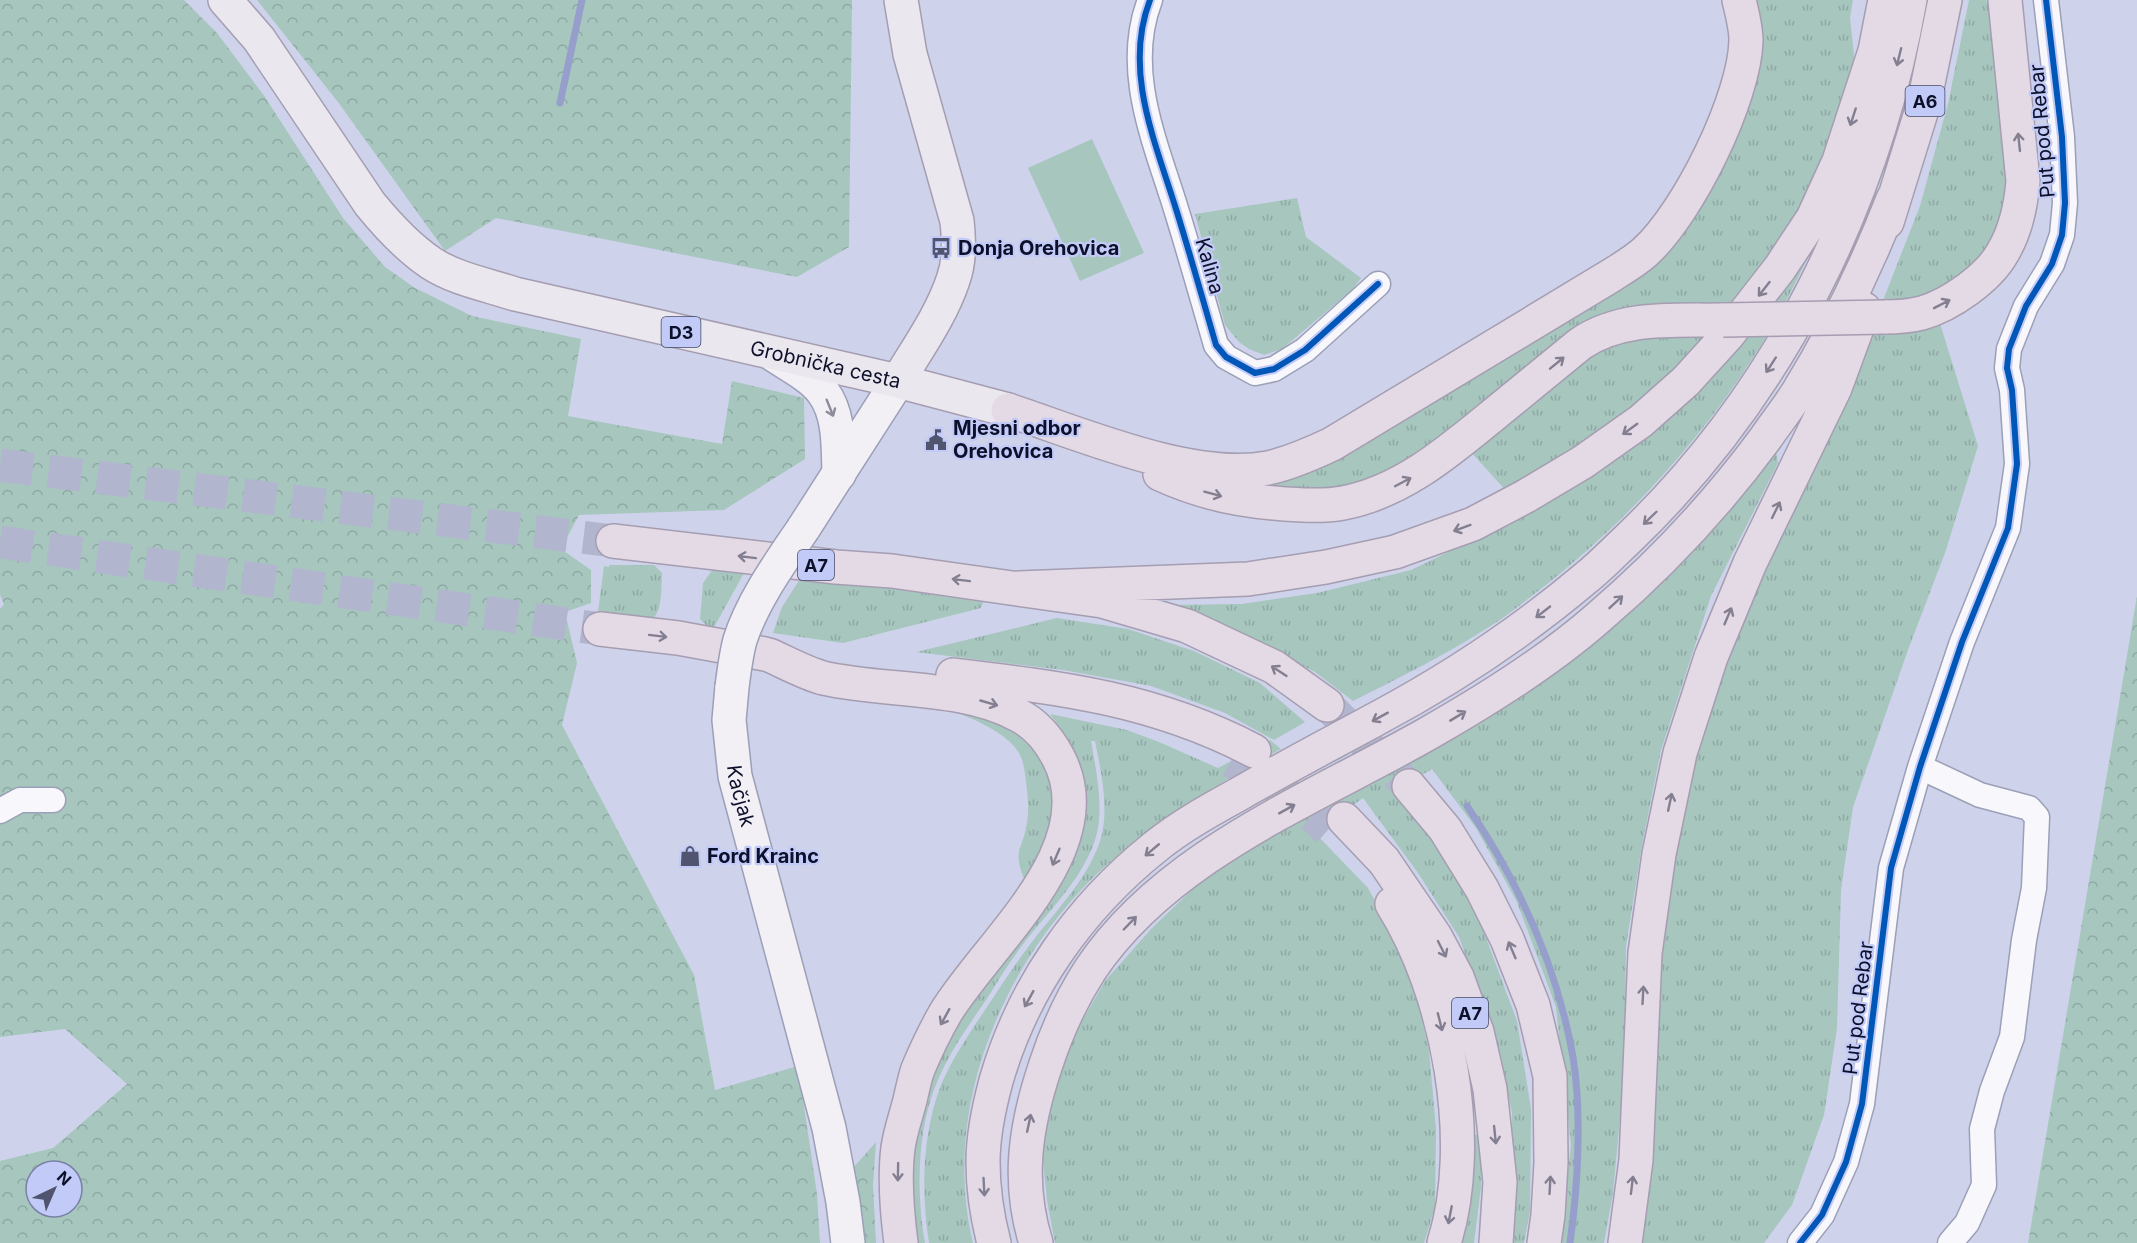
<svg xmlns="http://www.w3.org/2000/svg" width="2137" height="1243" font-family="Inter,sans-serif">
  <style>
    .grass { fill: url(#grass-tufts) }
    .forest { fill: url(#forest-crowns); fill-rule: evenodd }
    .garden { fill: #a6c6be }
    .lines { fill: none; stroke-linecap: round; stroke-linejoin: round }
    .stream { stroke: #969ecc; stroke-width: 7 }
    .highway-tunnel { stroke: #b1b6ce; stroke-width: 33; stroke-dasharray: 33 16; stroke-linecap: butt }
    .street-casing { stroke: #9b9fb7; stroke-width: 27 }
    .secondary-casing { stroke: #9b9fb7; stroke-width: 36 }
    .primary-casing { stroke: #a59db1; stroke-width: 36 }
    .highway-casing { stroke: #a59db1; stroke-width: 36 }
    .street { stroke: #f8f8fc; stroke-width: 24 }
    .secondary { stroke: #f2eff5; stroke-width: 33 }
    .primary { stroke: #ebe7ee; stroke-width: 33 }
    .highway { stroke: #e3dae5; stroke-width: 33 }
    .secondary-bridge-casing { stroke: #9b9fb7; stroke-width: 36; stroke-linecap: butt }
    .highway-bridge-casing { stroke: #a59db1; stroke-width: 36; stroke-linecap: butt }
    .secondary-bridge { stroke: #f2eff5; stroke-width: 33 }
    .highway-bridge { stroke: #e3dae5; stroke-width: 33 }
    .cycleway-casing { stroke: #c2cbf7; stroke-width: 10 }
    .cycleway { stroke: #0057b8; stroke-width: 6 }
    .oneway { stroke: #837f91 }
    .oneway2 { stroke: #8b8b9a }
    .labels { text-anchor: middle; dominant-baseline: central; stroke-width: 4.5; stroke-linejoin: round; paint-order: stroke }
    .shield { fill: #c2cbf7; stroke: #434868; stroke-width: 1.5 }
    .shield-label { font-size: 18px; font-weight: bold; fill: #0d102a }
    .street-label { font-size: 20px; fill: #0d102a; stroke: #c2cbf7 }
    .poi-label { font-size: 20px; font-weight: bold; fill: #0d102a; stroke: #c2cbf7; text-anchor: start }
  </style>
  <defs>
    <pattern id="grass-tufts" width="24" height="20" patternUnits="userSpaceOnUse" patternTransform="scale(1.5)"><rect width="24" height="20" fill="#a6c6be"/><path d="M3 7l-1-3M5 7V3M7 7l1-3M15 17l-1-3M17 17v-4M19 17l1-3" fill="none" stroke="#8ea9a3"/></pattern>
    <pattern id="forest-crowns" width="20" height="18" patternUnits="userSpaceOnUse" patternTransform="scale(1.5)"><rect width="20" height="18" fill="#a6c6be"/><path d="M2 6a3 3 0 1 1 6 0M12 15a3 3 0 1 1 6 0" fill="none" stroke="#8ea9a3"/></pattern>
  </defs>
  <rect width="100%" height="100%" fill="#ced3eb"/>
  <path class="grass" d="M1746,0H1853L1850,18L1855,65L1814,188L1784,235L1731,307L1646,308L1393,471C1381,475 1369,481 1358,484C1312,495 1264,488 1218,482L1303,474L1346,456L1591,301L1681,227Z
    M1969,0H1986L1994,19L2008,198L1993,242L1962,277L1921,301L1882,303L1920,206L1948,104Z
    M1297,198L1306,237L1361,278L1353,289L1282,349L1264,355L1249,349L1239,342L1225,325L1195,214Z
    M1802,251L1809,255C1792,290 1774,326 1752,359C1694,449 1618,530 1533,595C1519,606 1504,618 1489,627C1445,655 1399,678 1353,701L1315,672L1241,635L1166,605L1241,604L1317,593L1411,570L1515,520L1610,463L1666,417Z
    M1938,317L1978,446L1945,553L1908,650L1853,807L1841,890L1837,1028L1824,1115L1792,1205L1764,1243H1638L1662,933L1679,814L1696,752L1737,626L1874,327Z
    M1714,329L1686,360L1643,401L1509,494L1470,451L1582,361L1621,340Z
    M1776,451L1778,463L1711,596L1661,750L1642,845L1626,946L1624,1075L1613,1193L1604,1243H1560L1571,1145L1556,1007L1517,902L1476,828L1432,769L1394,792L1449,861L1482,927L1517,1021L1531,1109L1530,1211L1524,1243H1507L1512,1213V1112L1492,1029L1459,937L1418,873L1363,798L1315,833L1368,888L1392,933L1414,983L1429,1050L1436,1129L1435,1207L1424,1243H1055L1047,1200L1042,1151L1054,1092L1071,1040L1105,981L1152,928L1199,883L1280,831L1441,741Z
    M609,565H654L662,573C661,591 663,610 650,623L603,616L604,611L598,612L604,566L609,567Z
    M713,569L744,573L712,631L700,619L703,583Z
    M802,576L983,602L981,608L843,643L773,633L782,607Z
    M1057,618L1128,629L1194,651L1260,683L1305,722L1274,740L1225,713L1151,686L1063,670L916,652Z
    M965,709C979,715 994,720 1007,728C1049,753 1063,800 1045,845C1041,857 1032,869 1025,881C1012,850 1022,852 1027,823C1029,810 1028,796 1026,782C1025,773 1024,763 1020,755C1009,733 973,719 951,710Z
    M1050,714L1127,730L1159,742L1218,768L1270,740L1281,749C1223,781 1167,813 1117,856C1009,947 939,1102 973,1243H929C921,1192 922,1134 941,1085C952,1059 969,1034 985,1010C999,989 1013,967 1029,946C1054,912 1087,881 1100,841C1110,811 1101,771 1095,741H1091C1096,769 1105,812 1095,840C1081,882 1047,912 1021,947C1008,964 997,983 986,1000C968,1026 949,1053 937,1082C917,1129 916,1193 925,1243H917C910,1172 911,1119 941,1052C993,940 1154,847 1050,714Z
    M1481,1134V1187L1474,1243H1456L1470,1136Z"/>
  <path class="forest" d="M0,0H184L217,33L265,97L343,218L385,267L415,288L472,316L581,339L568,416L722,444L732,381L804,398L805,459L724,510L579,515L561,549L591,570V603L565,612L577,663L562,725L694,975L715,1090L798,1066L817,1194L820,1243H0V1161L53,1148L127,1084L65,1029L0,1037V609L4,604L0,595ZM36,1171H72V1207H36Z
    M257,0H852L849,247L797,277L496,218L445,251L338,102Z
    M2137,596V1243H2028Z
    M876,1142L873,1185L876,1243H865L853,1168Z"/>
  <path class="garden" d="M1092,139L1144,253L1080,281L1028,168Z"/>
  <g class="lines">
    <path class="stream" d="M560,103L582,0
      M1467,806C1519,882 1557,966 1573,1057C1582,1113 1578,1186 1570,1243"/>
    <path class="highway-tunnel" d="M0,465L613,541
      M0,542L600,629
      M1327,705L1409,786
      M1231,761L1294,799L1328,830"/>
    <defs>
      <path id="street" d="M1150,0C1123,70 1155,141 1176,209C1190,254 1203,300 1216,345L1226,357L1255,373L1274,369L1305,350L1378,284
        M1920,767L1980,795L2029,808L2037,817L2034,888L2024,940L2012,1037L1992,1091L1982,1129L1984,1185L1967,1223L1950,1243
        M0,811L20,800H53
        M1800,1243L1822,1215L1846,1162L1862,1104L1891,868L1920,767L1962,642L2008,528L2017,464L2012,390L2007,368L2009,349L2026,306L2052,264L2062,235L2065,203L2062,137L2046,0"/>
      <g id="secondary">
        <path d="M774,355C790,366 811,376 823,392C840,415 838,447 839,474"/>
        <path d="M803,529L898,381"/>
        <path id="s1" d="M732,687L729,720L735,776L829,1128L843,1202L848,1243"/>
      </g>
      <g id="primary">
        <path id="s2" d="M225,0L259,39L370,204C388,226 407,247 431,263C455,279 488,285 515,294L898,381L1008,410"/>
        <path d="M898,381C917,349 941,316 953,280C960,261 959,241 957,221L910,54L901,0"/>
      </g>
      <path id="highway" d="M1887,222L1924,103L1945,0
        M1885,317C1898,317 1910,316 1922,313C1950,305 1989,278 2003,252C2016,230 2021,206 2023,181L2005,0
        M1008,410C1081,434 1192,482 1268,468C1290,463 1311,454 1332,444L1612,275C1623,268 1635,261 1645,252C1688,213 1745,98 1746,40C1746,27 1742,13 1739,0
        M1160,474C1197,491 1234,500 1274,503C1296,505 1321,507 1343,503C1401,492 1447,453 1492,416C1521,392 1551,368 1580,344C1622,315 1675,321 1723,320
        M613,541L836,567L892,571L1102,601L1187,626L1274,667L1327,705
        M1019,588L1248,579L1326,567L1395,552L1473,524L1526,496L1583,462L1641,421L1686,381L1727,336L1780,268L1813,218L1839,161L1875,51L1885,0
        M600,629L678,638L765,654
        M769,655C787,663 805,673 823,678C884,692 964,685 1018,715C1036,724 1049,740 1058,757C1106,847 989,942 946,1012C936,1029 926,1050 918,1069C914,1080 912,1093 909,1104C905,1119 900,1133 898,1148C894,1179 897,1212 901,1243
        M953,675C1062,688 1155,699 1254,751
        M1409,786L1445,829L1482,889L1507,939L1533,1005L1550,1076L1551,1163L1548,1215L1544,1243
        M1344,819L1384,861L1435,936L1457,977L1477,1032L1490,1089L1500,1182L1496,1243
        M1392,904C1448,993 1476,1142 1444,1243
        M994,1243C987,1216 983,1190 983,1162C983,1135 989,1107 996,1081C1023,987 1080,907 1155,847C1181,826 1210,810 1239,794C1284,768 1330,744 1376,719C1451,679 1522,632 1587,577C1602,565 1615,551 1629,538C1779,394 1874,204 1910,0
        M1036,1243C1017,1182 1025,1127 1045,1067C1056,1033 1070,1001 1090,970C1167,855 1311,800 1427,734C1487,700 1548,662 1599,617C1661,564 1717,504 1765,439C1776,423 1788,408 1798,392C1836,330 1867,266 1893,199
        M1625,1243L1636,1160L1645,953L1659,854L1680,753L1711,657L1750,563L1835,388L1864,309"/>
    </defs>
    <use href="#street" class="street-casing"/>
    <use href="#secondary" class="secondary-casing"/>
    <use href="#primary" class="primary-casing"/>
    <use href="#highway" class="highway-casing"/>
    <use href="#street" class="street"/>
    <use href="#secondary" class="secondary"/>
    <use href="#primary" class="primary"/>
    <use href="#highway" class="highway"/>
    <defs>
      <path id="secondary-bridge" d="M732,687C734,671 736,655 740,640C753,600 780,563 803,529"/>
      <path id="highway-bridge" d="M1723,320L1885,317"/>
    </defs>
    <use href="#secondary-bridge" class="secondary-bridge-casing"/>
    <use href="#highway-bridge" class="highway-bridge-casing"/>
    <use href="#secondary-bridge" class="secondary-bridge"/>
    <use href="#highway-bridge" class="highway-bridge"/>
    <defs>
      <path id="cycleway" d="M1150,0C1123,70 1155,141 1176,209C1190,254 1203,300 1216,345L1226,357L1255,373L1274,369L1305,350L1378,284
        M1800,1243L1822,1215L1846,1162L1862,1104L1891,868L1920,767L1962,642L2008,528L2017,464L2012,390L2007,368L2009,349L2026,306L2052,264L2062,235L2065,203L2062,137L2046,0"/>
    </defs>
    <use href="#cycleway" class="cycleway-casing"/>
    <use href="#cycleway" class="cycleway"/>
  </g>
  <defs><path id="oneway-shaft" d="M-6 0H5M1.5-3L5.5 0L1.5 3" fill="none" stroke-width="1.6" stroke-linecap="round" stroke-linejoin="round" transform="scale(1.5)"/></defs>
  <g class="oneway">
    <use href="#oneway-shaft" transform="translate(1899 57) rotate(104)"/>
    <use href="#oneway-shaft" transform="translate(1853 117) rotate(108)"/>
    <use href="#oneway-shaft" transform="translate(2019 142) rotate(-96)"/>
    <use href="#oneway-shaft" transform="translate(1764 289) rotate(128)"/>
    <use href="#oneway-shaft" transform="translate(1942 304) rotate(-27)"/>
    <use href="#oneway-shaft" transform="translate(1557 363) rotate(-39)"/>
    <use href="#oneway-shaft" transform="translate(1771 365) rotate(123)"/>
    <use href="#oneway-shaft" transform="translate(1630 429) rotate(144)"/>
    <use href="#oneway-shaft" transform="translate(1403 482) rotate(-28)"/>
    <use href="#oneway-shaft" transform="translate(1213 494) rotate(15)"/>
    <use href="#oneway-shaft" transform="translate(1776 510) rotate(-64)"/>
    <use href="#oneway-shaft" transform="translate(1650 518) rotate(136)"/>
    <use href="#oneway-shaft" transform="translate(1462 528) rotate(160)"/>
    <use href="#oneway-shaft" transform="translate(747 557) rotate(-173)"/>
    <use href="#oneway-shaft" transform="translate(961 580) rotate(-173)"/>
    <use href="#oneway-shaft" transform="translate(1616 602) rotate(-43)"/>
    <use href="#oneway-shaft" transform="translate(1543 612) rotate(142)"/>
    <use href="#oneway-shaft" transform="translate(1728 616) rotate(-67)"/>
    <use href="#oneway-shaft" transform="translate(658 636) rotate(7)"/>
    <use href="#oneway-shaft" transform="translate(1279 671) rotate(-147)"/>
    <use href="#oneway-shaft" transform="translate(989 703) rotate(16)"/>
    <use href="#oneway-shaft" transform="translate(1458 716) rotate(-31)"/>
    <use href="#oneway-shaft" transform="translate(1380 717) rotate(151)"/>
    <use href="#oneway-shaft" transform="translate(1670 802) rotate(-78)"/>
    <use href="#oneway-shaft" transform="translate(1287 809) rotate(-29)"/>
    <use href="#oneway-shaft" transform="translate(1152 850) rotate(140)"/>
    <use href="#oneway-shaft" transform="translate(1056 857) rotate(113)"/>
    <use href="#oneway-shaft" transform="translate(1130 923) rotate(-46)"/>
    <use href="#oneway-shaft" transform="translate(1442 949) rotate(63)"/>
    <use href="#oneway-shaft" transform="translate(1512 950) rotate(-113)"/>
    <use href="#oneway-shaft" transform="translate(1643 995) rotate(-87)"/>
    <use href="#oneway-shaft" transform="translate(1029 999) rotate(119)"/>
    <use href="#oneway-shaft" transform="translate(945 1017) rotate(119)"/>
    <use href="#oneway-shaft" transform="translate(1440 1022) rotate(76)"/>
    <use href="#oneway-shaft" transform="translate(1029 1123) rotate(-78)"/>
    <use href="#oneway-shaft" transform="translate(1495 1135) rotate(84)"/>
    <use href="#oneway-shaft" transform="translate(898 1172) rotate(91)"/>
    <use href="#oneway-shaft" transform="translate(1550 1185) rotate(-87)"/>
    <use href="#oneway-shaft" transform="translate(1632 1185) rotate(-83)"/>
    <use href="#oneway-shaft" transform="translate(984 1187) rotate(87)"/>
    <use href="#oneway-shaft" transform="translate(1450 1215) rotate(101)"/>
  </g>
  <use class="oneway2" href="#oneway-shaft" transform="translate(830 408) rotate(68)"/>
  <defs>
    <symbol id="bus-bare" viewBox="-9 -9 18 18"><path d="M-5-6H5V4H4V6H2V4H-2V6H-4V4H-5ZM-3.5-4V0h7V-4ZM-3.5 1.2v1.5H-2V1.2ZM2 1.2v1.5H3.5V1.2Z" fill="#51546e" stroke="#c2cbf7" stroke-width="2.5" paint-order="stroke"/></symbol>
    <symbol id="civic-bare" viewBox="-9 -9 18 18"><path d="M-.6-6.5H3V-4.5H.6V-3L4-1V1h2V6H-6V1h2V-1L-.6-3ZM-1.2 2.5V6h2.4V2.5Z" fill="#51546e" stroke="#c2cbf7" stroke-width="2.5" paint-order="stroke"/></symbol>
    <symbol id="shop-bare" viewBox="-9 -9 18 18"><path d="M-5-2.5h2.3a2.7 3.5 0 0 1 5.4 0H5L5.5 6h-11ZM-1.5-2.5h3a1.5 2.3 0 0 0-3 0Z" fill="#51546e" stroke="#c2cbf7" stroke-width="2.5" paint-order="stroke"/></symbol>
  </defs>
  <g fill-rule="evenodd">
    <use href="#bus-bare" x="926" y="233" width="30" height="30"/>
    <use href="#civic-bare" x="921" y="425" width="30" height="30"/>
    <use href="#shop-bare" x="675" y="841" width="30" height="30"/>
  </g>
  <g class="labels">
    <g class="shield">
      <rect x="1905.5" y="86" width="39" height="30" rx="4.5"/>
      <rect x="661.5" y="317" width="39" height="30" rx="4.5"/>
      <rect x="798" y="550" width="36" height="30" rx="4.5"/>
      <rect x="1452" y="998" width="36" height="30" rx="4.5"/>
    </g>
    <g class="shield-label">
      <text x="1925" y="101">A6</text>
      <text x="681" y="332">D3</text>
      <text x="816" y="565">A7</text>
      <text x="1470" y="1013">A7</text>
    </g>
    <g class="street-label">
      <text transform="translate(2042 131) rotate(-95)">Put pod Rebar</text>
      <text transform="translate(1210 266) rotate(74)">Kalina</text>
      <text stroke="none"><textPath href="#s2" startOffset="744">Grobnička cesta</textPath></text>
      <text stroke="none"><textPath href="#s1" startOffset="110">Kačjak</textPath></text>
      <text transform="translate(1858 1008) rotate(-83)">Put pod Rebar</text>
    </g>
    <g class="poi-label">
      <text x="958" y="248">Donja Orehovica</text>
      <text x="953" y="428">Mjesni odbor<tspan x="953" dy="23">Orehovica</tspan></text>
      <text x="707" y="856">Ford Krainc</text>
    </g>
  </g>
  <g transform="translate(54 1189) rotate(44)"><circle r="28" fill="#c2cbf7" stroke="#7a80a5" stroke-width="1.5"/>
  <path d="M0-4.5L10 22L0 15L-10 22Z" fill="#51546e"/>
  <text y="-9" font-size="16" font-weight="bold" text-anchor="middle" fill="#0d102a">N</text>
  </g>
</svg>
